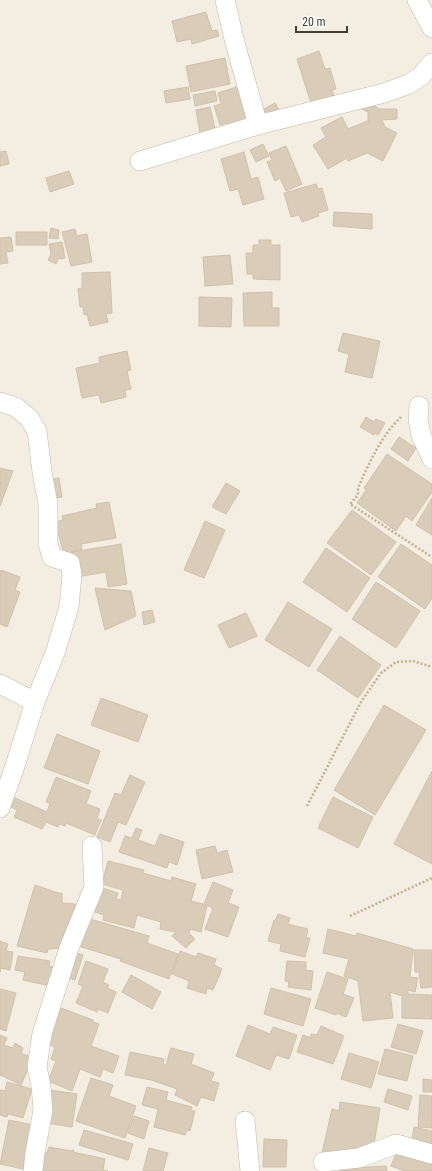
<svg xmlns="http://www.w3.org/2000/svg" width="432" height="1171" font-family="'Roboto Condensed',sans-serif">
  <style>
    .building { fill: #d9ccb9; stroke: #d1c1a9 }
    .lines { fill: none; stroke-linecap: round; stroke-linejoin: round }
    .street-casing { stroke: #c2b8a6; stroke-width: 20 }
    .path { stroke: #c2b193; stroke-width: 2.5; stroke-dasharray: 2 2; stroke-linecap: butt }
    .street { stroke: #fff; stroke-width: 19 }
  </style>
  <rect width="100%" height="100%" fill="#f3ede2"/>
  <path class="building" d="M206,12L212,31L217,30L219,36L192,44L191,39L177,42L172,21Z
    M319,51L325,69L330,68L336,89L332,90L334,96L311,103L297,59Z
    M225,58L230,84L191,92L186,66Z
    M243,85L255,123L230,131L227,123L220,125L214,106L221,104L218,93Z
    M188,87L190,99L166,103L164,91Z
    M215,91L217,101L195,106L193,95Z
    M365,102L380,109H397V119L382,120L385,127L397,133L383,161L367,153L348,161L347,158L328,169L313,145L326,137L321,128L342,117L348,129L370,120H368V112L362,109Z
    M275,103L282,116L271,121L264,109Z
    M210,107L216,133L201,139L196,110Z
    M263,144L269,156L256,162L250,150Z
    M286,146L302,184L286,191L280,178L275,181L267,162L272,160L269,153Z
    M6,151L9,164L0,166V152Z
    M244,152L251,179L258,177L264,199L243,205L238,189L230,191L221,159Z
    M69,171L74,184L50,192L46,178Z
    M316,184L318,189L322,188L328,210L318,213L319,216L302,222L299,215L291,217L284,193Z
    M334,212L372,214V229L333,226Z
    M51,228L59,230L58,239L49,238Z
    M75,229L77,236L87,234L92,262L71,266L62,232Z
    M16,232H47V245H16Z
    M11,237L13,251L6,252L8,263L0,264V238Z
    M259,240H271V245H280V280L253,279V274H247L246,253H253V245H259Z
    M62,242L65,258L58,259L56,264L48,260L51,254L49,244Z
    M230,255L233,284L205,286L203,257Z
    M110,272L112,313L106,314L108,322L90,326L87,314L84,315L83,307H80L78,289L82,288V273Z
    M272,292V308H279V326H244L243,293Z
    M199,297L232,298L231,327L199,326Z
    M343,333L380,341L372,378L345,372L349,354L338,351Z
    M127,351L131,370L127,371L131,389L125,390L126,397L101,403L99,395L82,398L76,368L100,363L99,357Z
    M366,417L374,422L376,419L385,423L378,435L375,433L374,435L360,427Z
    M399,437L416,448L408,461L391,449Z
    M387,454L432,484V492L412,521L406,516L396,531L357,503L366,490L364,488Z
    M0,468L13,471L0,506Z
    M59,478L62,497L50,499L46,480Z
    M226,483L240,491L226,514L212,507Z
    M432,498V535L416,525Z
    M109,502L116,538L81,544L82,549L64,554L55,522L63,520L62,516L97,508L96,504Z
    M352,510L396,542L371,575L327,543Z
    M205,521L225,530L204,578L184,570Z
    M121,544L127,584L108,587L106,572L77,577L72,552Z
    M401,544L432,565V598L425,609L378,577Z
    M326,548L370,578L347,612L303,582Z
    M1,570L20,577L15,590L20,592L7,627L0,624V573Z
    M376,582L420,611L396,648L352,619Z
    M95,588L131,591L136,616L105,630Z
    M288,602L332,629L309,667L265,640Z
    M152,610L155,622L144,625L142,612Z
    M246,613L257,636L229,648L218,625Z
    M340,636L381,665L358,698L317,670Z
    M101,698L148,715L138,742L91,725Z
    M384,705L426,730L375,815L334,790Z
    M57,734L100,751L88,784L44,768Z
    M432,771V864L394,844Z
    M130,775L145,782L126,825L118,822L110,842L97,837L115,793L121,795Z
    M56,777L91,791L86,804L100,809L97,818L101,820L95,835L66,823L65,826L59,824L58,827L46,822L42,829L14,817L17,810L9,806L13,797L47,812L50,803L46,802Z
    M333,797L373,817L358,848L318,828Z
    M136,828L142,830L138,840L155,846L160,834L184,842L177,865L169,862L167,868L119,852L125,836L132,838Z
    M215,846L217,853L227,850L233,872L202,879L196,850Z
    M108,861L144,870L143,873L171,881L172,877L196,884L191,901L207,905L201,932L190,929L189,933L195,939L186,948L172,936L176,932L160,929L161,922L137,915L134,928L103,920L104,915L92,911L100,887L118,893L116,899L121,900L123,890L102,884Z
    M213,882L233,890L228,903L239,907L228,937L205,929L213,908L204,904Z
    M35,885L58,893H62V903L75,904V934H63L64,948L48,949L47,953L17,946Z
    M278,914L290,918L288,924L308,929L306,938H310L305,957L280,951L281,944L268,941L274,920L275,921Z
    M83,917L149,936L147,943L178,954L169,979L120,961L121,959L75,945Z
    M328,929L356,936L357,933L413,949L410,977L418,978L415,992L408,990V994L432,995V1019L402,1018V996L390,992L393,1018L363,1021L358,981L344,976L349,959L323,953Z
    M0,941L8,944L6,951L13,952L10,970L1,968L0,972Z
    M414,950H432V987L421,988L419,972H415Z
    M180,951L196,957L198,953L216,959L214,965L222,969L213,990L207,988L206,994L187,988L189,981L172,974Z
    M74,952L83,955L75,980L66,977Z
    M18,956L50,961L49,966L59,968L55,987L23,980L25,972L15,970Z
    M86,961L108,969L103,982L109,985L107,988L116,992L108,1013L98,1009L97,1012L76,1003L83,986L78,984Z
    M287,961L306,962V970L313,971L311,990L288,987L289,982L285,981Z
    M327,972L348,979L343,994L354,998L346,1017L337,1013L336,1015L315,1008Z
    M131,975L161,992L152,1009L122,992Z
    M271,988L311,999L303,1026L264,1014Z
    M0,989L16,993L6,1031L0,1029Z
    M61,1008L93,1020V1022L99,1024L91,1046L119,1056L113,1073L103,1069L100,1077L80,1069L72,1091L48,1081L56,1061L51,1059L55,1047L47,1044Z
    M398,1024L423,1031L416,1054L391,1047Z
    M248,1025L270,1034L273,1027L297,1035L289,1059L276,1055L270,1070L236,1056Z
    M321,1026L344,1036L333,1064L297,1052L303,1035L311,1038V1034L317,1035Z
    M0,1035L7,1038L4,1045L13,1048L15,1043L23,1048L21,1053L33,1058L21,1085L0,1075Z
    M171,1048L194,1054L191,1064L214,1073L211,1081L219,1083L214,1101L201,1097L197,1106L175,1095L177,1089L151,1080L125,1075L130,1052L164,1059L163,1065H166Z
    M385,1049L413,1056L407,1081L378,1074Z
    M349,1053L379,1062L371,1088L341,1079Z
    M91,1078L113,1085L109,1096L136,1106L125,1138L76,1121Z
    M423,1079L432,1080V1092H423Z
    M7,1082L32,1089L23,1118L8,1114L7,1117L0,1115V1090L5,1091Z
    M147,1087L168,1092L166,1100L192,1107L191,1111H195L190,1131L187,1130L185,1135L154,1127L158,1109L142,1105Z
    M388,1089L412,1096L408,1110L384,1102Z
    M50,1090L77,1094L72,1127L46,1123Z
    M420,1095L432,1096V1128L418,1127Z
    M340,1102L380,1108L373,1151L366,1153H322L332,1109L339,1111Z
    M134,1116L149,1121L144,1139L128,1133Z
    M9,1120L38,1126L28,1170L0,1164Z
    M414,1127L432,1131V1151L411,1146Z
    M84,1130L133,1144L128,1160L79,1145Z
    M264,1139L287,1140L286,1167H263Z
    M399,1146L432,1158V1171H404L391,1166Z
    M49,1147L72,1151V1150H74L73,1152L105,1159L103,1170L108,1171H38L42,1152L47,1153Z
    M149,1148L168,1153L163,1171H143Z
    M386,1166L387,1171H339V1169Z"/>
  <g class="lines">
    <defs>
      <path id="street" d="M225,0L235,43L258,125
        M417,0L432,28
        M140,161L258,125L384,93L409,84L421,76L432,63
        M0,402L16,407L29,418L37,431L42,472L48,504V544L52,557L70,563L72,575L69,607L55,653L35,702L14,769L0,808
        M419,406L418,419L421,435L432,459
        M0,684L35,702
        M245,1121L250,1171
        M323,1162L359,1158L396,1144L432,1154
        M33,1171L35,1153L43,1110L41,1086L37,1067L42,1034L69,948L94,887L92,846"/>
    </defs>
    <use href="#street" class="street-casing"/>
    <path class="path" d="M401,417C381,436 369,463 358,488V495L350,504L432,557
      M307,806L361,702L381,673L396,662L413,661L432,667
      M350,916L432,878"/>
    <use href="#street" class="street"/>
  </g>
  <path d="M296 26v6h51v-6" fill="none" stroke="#453d32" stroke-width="2"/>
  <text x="302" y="26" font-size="12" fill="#453d32" stroke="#ffffff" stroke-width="3" paint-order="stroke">20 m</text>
</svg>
